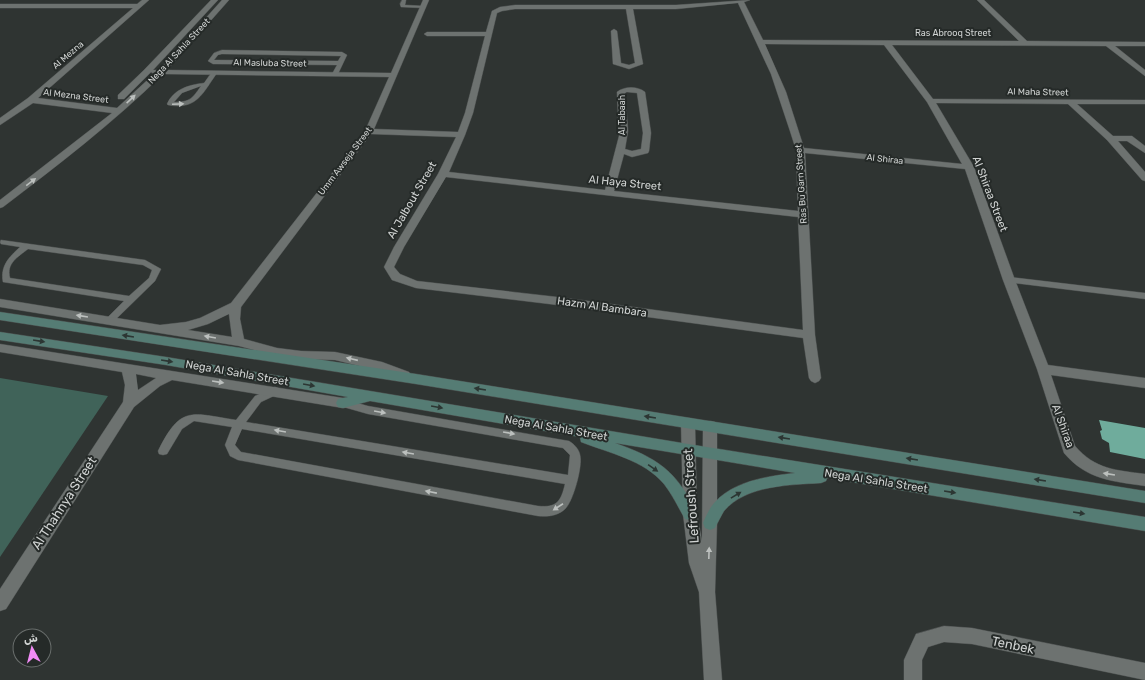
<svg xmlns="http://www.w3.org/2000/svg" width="1145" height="680" font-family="Rubik,Vazirmatn,sans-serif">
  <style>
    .green { fill: #406359 }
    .building { fill: #6fac9c }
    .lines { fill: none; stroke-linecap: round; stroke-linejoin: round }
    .lane-casing { stroke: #4b4f4e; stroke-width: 1 }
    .street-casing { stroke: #4b4f4e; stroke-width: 1 }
    .secondary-casing { stroke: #4b4f4e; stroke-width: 1 }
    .lane { fill: #6d7270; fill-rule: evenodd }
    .street { fill: #6d7270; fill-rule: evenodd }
    .secondary { fill: #557c74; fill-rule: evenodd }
    .oneway { fill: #bcc0be }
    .oneway2 { fill: #2c3633 }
    .labels { text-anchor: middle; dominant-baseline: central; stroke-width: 4; stroke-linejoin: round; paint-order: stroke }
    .far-street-label { font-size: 9px; fill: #d0d3d2; stroke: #252a28 }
    .street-label { font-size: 11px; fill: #d0d3d2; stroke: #252a28 }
    .near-street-label { font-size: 13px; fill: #d0d3d2; stroke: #252a28 }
  </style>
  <rect width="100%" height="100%" fill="#2f3432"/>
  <path class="green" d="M0,378L108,396L0,557Z"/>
  <path class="building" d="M1099,420L1145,428V459L1110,452L1109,443L1102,439L1100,431L1102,430Z"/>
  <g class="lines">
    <defs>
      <path id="lane" d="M402,0H406L405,5L424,6L426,7L424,8L401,7L400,4Z
        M222,50L342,52L347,55L338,74L335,76L332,74L337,65L213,64L208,61L214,53ZM222,54L341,56L338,61L214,60L218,55Z
        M212,72L217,73C202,94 197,110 168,105L167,104C174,89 188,85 204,83ZM201,86C192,99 190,102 174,102L182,93Z
        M1,240L145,260L161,269L155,281L112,323L109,324L105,321L106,319L124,301L3,282C0,266 9,257 20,247L1,244L0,242ZM28,249L143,265L152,270L149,278L129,296L10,278C6,263 18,257 28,249Z
        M1009,277L1145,293V299L1006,282L1005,280Z
        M275,387L278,388L280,391L278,394L261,402L246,422L568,475L570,455L563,448L368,414L340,406L338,403L340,400L343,399L368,406L569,441C574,444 579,449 580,455C583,466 573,502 565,509C558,516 547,517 538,516L238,460L230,456L225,445L232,427L194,421L182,429L167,454L163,455L159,454L158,451C181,405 190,413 236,420L255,396ZM242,429L565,484C561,501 557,508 538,506L241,452L235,445Z"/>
      <path id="street" d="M142,0H149L38,98L117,108L154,74L151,72L124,99H118V95L144,70L211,0H218L153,70H159L222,0H229L167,70L391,73L423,0H429L374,129L458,132L465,113L485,36H427L424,34L427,32H486L492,11L500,7L515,5H676L750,0L744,2L763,40L1019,41L977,0H984L1027,41L1145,42V46H1115L1145,70V76L1106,46L892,45L933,99L1145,100V104H1077L1113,136H1132L1145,146V153L1127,141H1118L1145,172V181L1142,180L1107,140L1068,104L936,103L974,167L1015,280L1048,365L1145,378V388L1051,375L1075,446C1096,470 1116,470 1145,474V486C1112,481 1087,480 1064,453L1037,369L1003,280L965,169L805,153L815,335L821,378L819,381L815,383L811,381L809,378L803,338L566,306L416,288L392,280L384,267L394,247L438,174L456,137L371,134L241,307L240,319L244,339L277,348L301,351L335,352L382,362L409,372L411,375L409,378L405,380L380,371L335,360L301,359L277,356L239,346L0,307V299L160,325L186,322L200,318L231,303L365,131L389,77L163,74C113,123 58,165 3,207L0,208V200L112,113L33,103L0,125V118L28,98L133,8H0V4H137ZM738,3L771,74L790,131L796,150L798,211L614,191L624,154L632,157L648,153L649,151L651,133L645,92C638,86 624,86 617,92L619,136L605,190L449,172L465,135L473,113L497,13L502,11L515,9H626L635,63L629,65L621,63L617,31L614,29L611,31L613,64L629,69L643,64L633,9H676ZM765,44L884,45L927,102L962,164L804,148L786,92ZM627,92L637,93L643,133L641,149L632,151L625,149L628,131L625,93ZM446,177L798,217L803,330L566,298L417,281L400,274L394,267L404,247ZM229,314L232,337L188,330L208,324Z
        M0,344L343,398L348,399L350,403L348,407L343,408L172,380L160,386L134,407L6,609L0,611V589L123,402L125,385L122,372L0,352ZM136,374L156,378L138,390Z
        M688,418L693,419L695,423L697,514L702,541L703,426L705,422L710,421L715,422L717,426V523L715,592L722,680H704L699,592L689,563L683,514L681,423L683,419Z
        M944,626L972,628L1145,663V680L972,644L944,642L928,647L922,660V680H904V660L916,634Z"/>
      <path id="secondary" d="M0,312L416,374L1145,491V503L416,384L0,320Z
        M0,332L166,357L688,444L1145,517V531L827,478L826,481L821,483C790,485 746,485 724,511C721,516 718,522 715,528L710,530L705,528L703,523C706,516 710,507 715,502C734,481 768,476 795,473L615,443C658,458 678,472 697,514L695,519L690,520L685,519C678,507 672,494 664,484C644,460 609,453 581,442L580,437L370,401L343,408L338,407L336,403L338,399L348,397L166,365L0,340Z"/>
    </defs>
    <use href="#lane" class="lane-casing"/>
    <use href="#street" class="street-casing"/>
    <use href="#secondary" class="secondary-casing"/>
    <use href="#lane" class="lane"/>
    <use href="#street" class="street"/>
    <use href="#secondary" class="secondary"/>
  </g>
  <defs><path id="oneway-solid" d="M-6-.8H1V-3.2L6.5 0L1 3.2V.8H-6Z"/></defs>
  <g class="oneway">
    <use href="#oneway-solid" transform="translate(131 99) rotate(-43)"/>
    <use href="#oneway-solid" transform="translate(178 104) rotate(-3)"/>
    <use href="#oneway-solid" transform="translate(31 182) rotate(-37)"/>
    <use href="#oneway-solid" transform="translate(82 316) rotate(-171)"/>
    <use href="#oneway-solid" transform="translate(210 337) rotate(-170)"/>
    <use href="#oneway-solid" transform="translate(352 359) rotate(-167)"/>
    <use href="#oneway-solid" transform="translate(218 382) rotate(9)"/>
    <use href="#oneway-solid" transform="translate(380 412) rotate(10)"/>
    <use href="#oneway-solid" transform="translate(280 431) rotate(-170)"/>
    <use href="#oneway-solid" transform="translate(509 433) rotate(10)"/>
    <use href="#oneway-solid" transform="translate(408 453) rotate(-170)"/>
    <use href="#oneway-solid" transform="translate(1109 474) rotate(-171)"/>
    <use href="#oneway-solid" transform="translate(431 492) rotate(-169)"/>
    <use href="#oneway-solid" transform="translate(558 507) rotate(147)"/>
    <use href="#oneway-solid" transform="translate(709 553) rotate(-88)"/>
  </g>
  <g class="oneway2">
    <use href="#oneway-solid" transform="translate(128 336) rotate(-171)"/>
    <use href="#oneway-solid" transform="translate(39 341) rotate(9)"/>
    <use href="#oneway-solid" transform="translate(167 361) rotate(9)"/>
    <use href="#oneway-solid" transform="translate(309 385) rotate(10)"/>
    <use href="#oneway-solid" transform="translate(480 389) rotate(-171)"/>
    <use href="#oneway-solid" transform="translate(437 407) rotate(10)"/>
    <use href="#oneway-solid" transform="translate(650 417) rotate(-171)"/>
    <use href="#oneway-solid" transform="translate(784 438) rotate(-171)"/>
    <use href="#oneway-solid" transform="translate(912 459) rotate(-171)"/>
    <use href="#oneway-solid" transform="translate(653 468) rotate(35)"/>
    <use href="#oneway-solid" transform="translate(1040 480) rotate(-171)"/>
    <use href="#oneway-solid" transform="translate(950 492) rotate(9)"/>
    <use href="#oneway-solid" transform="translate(736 495) rotate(-31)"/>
    <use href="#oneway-solid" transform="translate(1079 513) rotate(9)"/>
  </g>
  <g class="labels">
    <g class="far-street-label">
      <text x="953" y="33">Ras Abrooq Street</text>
      <text transform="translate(179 51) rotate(-47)">Nega Al Sahla Street</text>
      <text transform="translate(68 55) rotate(-41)">Al Mezna</text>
      <text transform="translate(270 63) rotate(1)">Al Masluba Street</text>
      <text transform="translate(1038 92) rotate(1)">Al Maha Street</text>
      <text transform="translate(76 96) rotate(7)">Al Mezna Street</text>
      <text transform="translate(622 115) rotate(-90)">Al Tabaah</text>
      <text transform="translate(885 159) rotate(6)">Al Shiraa</text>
      <text transform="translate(345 161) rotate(-53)">Umm Awseja Street</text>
      <text transform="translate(801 184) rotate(-94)">Ras Bu Garn Street</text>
    </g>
    <g class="street-label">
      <text transform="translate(625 183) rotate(6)">Al Haya Street</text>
      <text transform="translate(990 194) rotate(69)">Al Shiraa Street</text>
      <text transform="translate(412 200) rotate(-60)">Al Jalbout Street</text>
      <text transform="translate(602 307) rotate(8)">Hazm Al Bambara</text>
      <text transform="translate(237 373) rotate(10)">Nega Al Sahla Street</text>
      <text transform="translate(1063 426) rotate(70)">Al Shiraa</text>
      <text transform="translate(556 428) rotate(10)">Nega Al Sahla Street</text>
      <text transform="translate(876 481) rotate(9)">Nega Al Sahla Street</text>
    </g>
    <g class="near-street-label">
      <text transform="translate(691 496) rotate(-94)">Lefroush Street</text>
      <text transform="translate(64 503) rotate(-57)">Al Thahnya Street</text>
      <text transform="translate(1013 645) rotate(12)">Tenbek</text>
    </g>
  </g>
  <g transform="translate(32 648) rotate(353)"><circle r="19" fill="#252a28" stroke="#696e6c"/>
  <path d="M0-3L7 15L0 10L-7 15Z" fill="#f18bf5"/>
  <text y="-6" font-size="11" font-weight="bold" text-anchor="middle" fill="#d0d3d2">ش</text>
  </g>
</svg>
